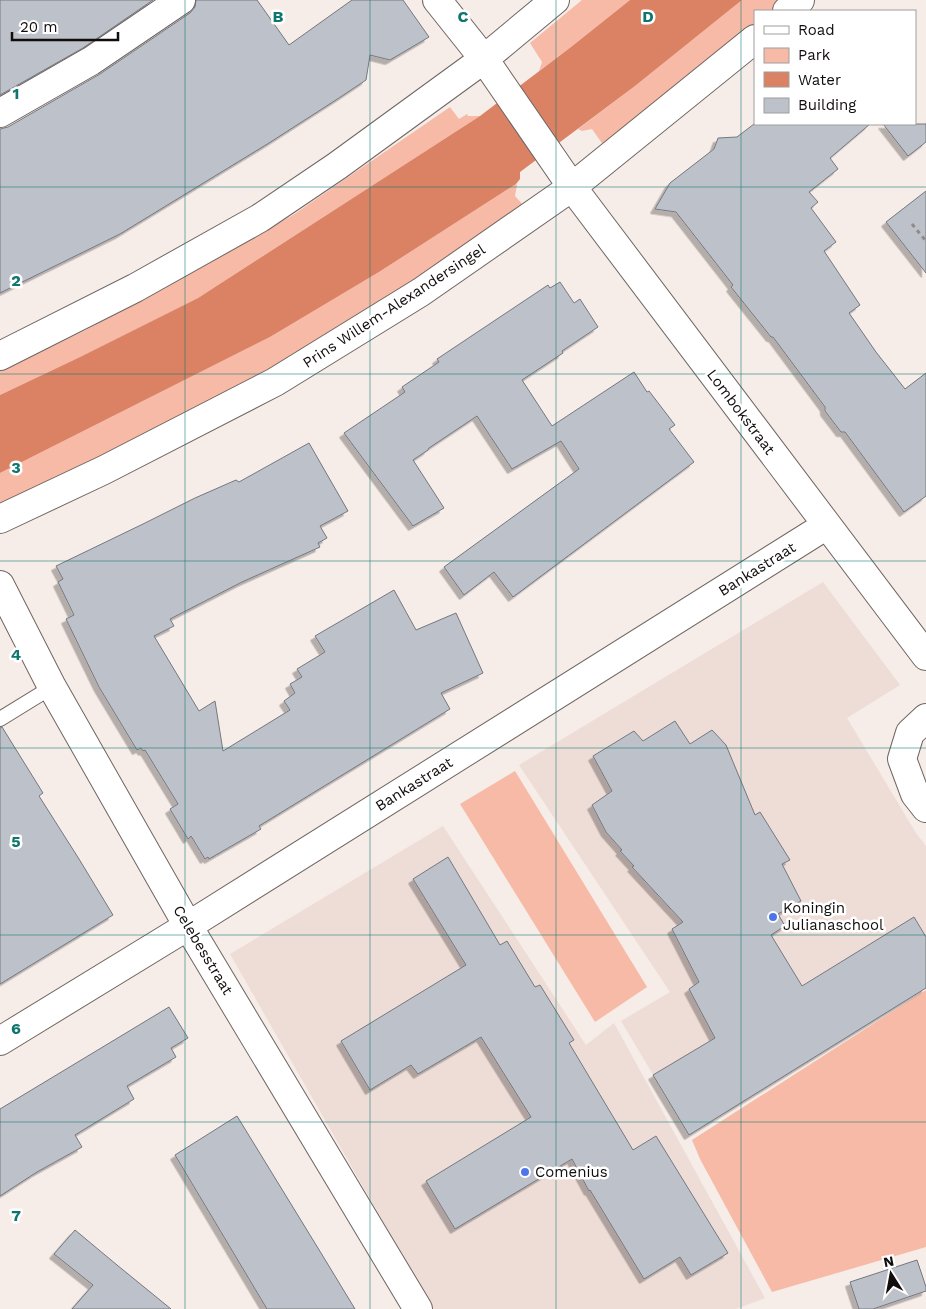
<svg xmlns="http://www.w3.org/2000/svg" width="926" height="1309" font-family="'Work Sans',sans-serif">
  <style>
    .built { fill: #eeddd7 }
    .green { fill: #f7baa6 }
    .water { fill: #db8265 }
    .building { fill: #bdc1c9; stroke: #74787f; filter: url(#shadow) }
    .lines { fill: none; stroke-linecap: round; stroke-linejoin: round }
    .service-casing { stroke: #6f6663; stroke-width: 16 }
    .minor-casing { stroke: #6f6663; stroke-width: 30 }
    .path { stroke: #918a87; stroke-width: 3; stroke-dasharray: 4 4; stroke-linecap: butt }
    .service { stroke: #fff; stroke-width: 14 }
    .minor { stroke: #fff; stroke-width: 28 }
    .grid { fill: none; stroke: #0f766e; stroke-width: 1; stroke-opacity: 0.55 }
    .poi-dot { fill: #4f76e9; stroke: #fff; stroke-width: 2 }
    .labels { text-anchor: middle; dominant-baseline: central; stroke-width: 5; stroke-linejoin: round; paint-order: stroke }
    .street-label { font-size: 15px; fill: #110d0c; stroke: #fff }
    .poi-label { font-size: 15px; fill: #110d0c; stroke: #fff; text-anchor: start }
    .grid-label { font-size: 16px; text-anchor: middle; font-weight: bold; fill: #0f766e; stroke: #fff; stroke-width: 5; stroke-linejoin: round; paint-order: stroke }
  </style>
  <defs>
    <filter id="shadow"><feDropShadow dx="-4.5" dy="4.5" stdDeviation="0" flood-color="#0004"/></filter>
  </defs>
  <rect width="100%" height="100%" fill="#f6ece8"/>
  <path class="built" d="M823,582L900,685L847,718L916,833L926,846V988L689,1135L621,1021L670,992L519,765Z
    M443,826L586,1045L614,1023L765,1298L736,1309H433L230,954Z"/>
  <path class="green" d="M582,0H630L571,47L539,71L542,62L530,43Z
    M742,0H785L771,11H755V24L604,146L592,129L582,131L578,129L635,86Z
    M450,107L459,119L467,114L468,116H480L198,298L80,357L0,395V371L86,330L293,215Z
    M516,184L517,185L515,196L524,206L391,297L271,370L117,449L0,506V473L270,337L379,272Z
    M515,771L647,987L595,1022L460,804Z
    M926,990V1247L772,1292L700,1159L692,1140Z"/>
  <path class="water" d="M630,0H742L635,86L520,172V179L516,184L379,272L270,337L0,473V395L80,357L198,298L480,116L571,47Z"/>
  <path class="building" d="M0,0H153L83,48L0,95Z
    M196,0H257L289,45L352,0H403L429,37L390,60L370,55L366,80L339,98L269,143L120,234L0,293V129L8,127L100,74L190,13L195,7Z
    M754,124H870L830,158L838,169L809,192L818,202L811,208L836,242L824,251L860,305L849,313L876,352L905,389L926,373V496L904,512L845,432H841L825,411V407L773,337H771L731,287L733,285L676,212L655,209L670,183L714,149L718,138L737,137Z
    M883,124H926V142L908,156Z
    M926,191V273L886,222Z
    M560,282L574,303L580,299L598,327L562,351L563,353L522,380L552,426L634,372L647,392L649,391L675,425L669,429L694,462L513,597L494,572L464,595L444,567L579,469L561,441L512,469L477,416L429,448L428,450L413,460L444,508L413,526L344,433L405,392L402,387L439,362L437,359L548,285L550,288Z
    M309,443L348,511L320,526L327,538L318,543L320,547L242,582L170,619L174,626L154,636L199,711L215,701L223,751L290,710L284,701L295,693L290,684L302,677L297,669L325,652L315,636L394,590L416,630L456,613L483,673L441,693L450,709L259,826L261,829L209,859L208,857L205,859L191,836L188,839L170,809L178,804L145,750L143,751L141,748L137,750L99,687L66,619L74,615L58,582L63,579L56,566L143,524L195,498L236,480L239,482Z
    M675,721L690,744L712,730L726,745L755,815L760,812L790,860L782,864L801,901L778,914L785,926L771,935L802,986L914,917L926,937V988L689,1135L653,1075L715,1038L689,989L699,982L672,929L683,922L632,867L634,866L620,851L622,850L606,832L592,805L612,791L593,756L634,731L643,741Z
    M2,727L43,793L39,796L79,859L113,915L0,984V728Z
    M448,857L500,945L507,941L535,987L540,985L574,1040L569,1043L633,1150L656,1136L728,1253L691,1275L680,1257L644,1279L590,1190L589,1191L572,1159L455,1229L426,1181L531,1117L481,1037L418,1074L411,1065L370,1090L341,1041L466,965L413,879Z
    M169,1007L188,1038L171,1048L176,1057L127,1086L134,1099L75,1135L82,1147L37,1172L0,1196V1109Z
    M237,1116L321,1253L355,1309H267L175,1155Z
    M75,1230L117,1265L171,1309H72L93,1285L54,1254Z
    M917,1260L926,1287V1291L873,1309H859L850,1282Z"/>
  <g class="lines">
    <defs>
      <path id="service" d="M0,719L52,687"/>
      <path id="minor" d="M437,0L484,59L572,187L926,656
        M787,11L800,0
        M0,113L91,61L181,0
        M0,356L135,288L260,218L337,166L484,59L555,0
        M0,519L104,470L275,382L421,292L572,187L755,39
        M0,585L52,687L188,926L418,1309
        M926,718L910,733L902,759L915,794L926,808
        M0,1041L188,926L827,525"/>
    </defs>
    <use href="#service" class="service-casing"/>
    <use href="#minor" class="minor-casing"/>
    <path class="path" d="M912,224L926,241"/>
    <use href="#service" class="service"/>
    <use href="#minor" class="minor"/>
  </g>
  <path class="grid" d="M185,0V1309M370,0V1309M556,0V1309M741,0V1309M0,187H926M0,374H926M0,561H926M0,748H926M0,935H926M0,1122H926"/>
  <g class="poi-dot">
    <circle cx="773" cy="917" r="5"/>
    <circle cx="525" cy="1172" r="5"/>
  </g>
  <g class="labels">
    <g class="street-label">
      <text transform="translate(394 306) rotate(-33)">Prins Willem-Alexandersingel</text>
      <text transform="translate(741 412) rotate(53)">Lombokstraat</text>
      <text transform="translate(757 569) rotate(-32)">Bankastraat</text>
      <text transform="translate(414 784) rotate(-32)">Bankastraat</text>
      <text transform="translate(203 950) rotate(59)">Celebesstraat</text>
    </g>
    <g class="poi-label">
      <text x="783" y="908">Koningin<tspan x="783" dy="17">Julianaschool</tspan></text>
      <text x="535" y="1172">Comenius</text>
    </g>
  </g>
  <g class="grid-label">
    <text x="278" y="22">B</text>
    <text x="463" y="22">C</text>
    <text x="648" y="22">D</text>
    <text x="16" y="99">1</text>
    <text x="16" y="286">2</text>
    <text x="16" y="473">3</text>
    <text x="16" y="660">4</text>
    <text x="16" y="847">5</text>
    <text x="16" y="1034">6</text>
    <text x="16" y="1221">7</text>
  </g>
  <rect x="754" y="10" width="162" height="115" fill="#ffffff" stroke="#a09e9e"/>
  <rect x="764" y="26" width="25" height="8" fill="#ffffff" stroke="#a09e9e"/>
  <text x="798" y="35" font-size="15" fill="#110d0c">Road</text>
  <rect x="764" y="48" width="25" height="15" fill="#f7baa6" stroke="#a09e9e"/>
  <text x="798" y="60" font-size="15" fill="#110d0c">Park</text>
  <rect x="764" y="72" width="25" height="15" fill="#db8265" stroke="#a09e9e"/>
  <text x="798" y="85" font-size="15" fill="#110d0c">Water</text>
  <rect x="764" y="98" width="25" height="15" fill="#bdc1c9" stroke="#a09e9e"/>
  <text x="798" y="110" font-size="15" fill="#110d0c">Building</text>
  <g transform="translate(891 1274) rotate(349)" stroke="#ffffff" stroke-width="4" paint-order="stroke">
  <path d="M0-4L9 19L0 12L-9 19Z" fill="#110d0c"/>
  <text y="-8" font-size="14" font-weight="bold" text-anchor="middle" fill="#110d0c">N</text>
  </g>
  <path d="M12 32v8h106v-8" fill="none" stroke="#110d0c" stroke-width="2.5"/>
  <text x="20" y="32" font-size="15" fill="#110d0c" stroke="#ffffff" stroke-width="4" paint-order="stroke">20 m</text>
</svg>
